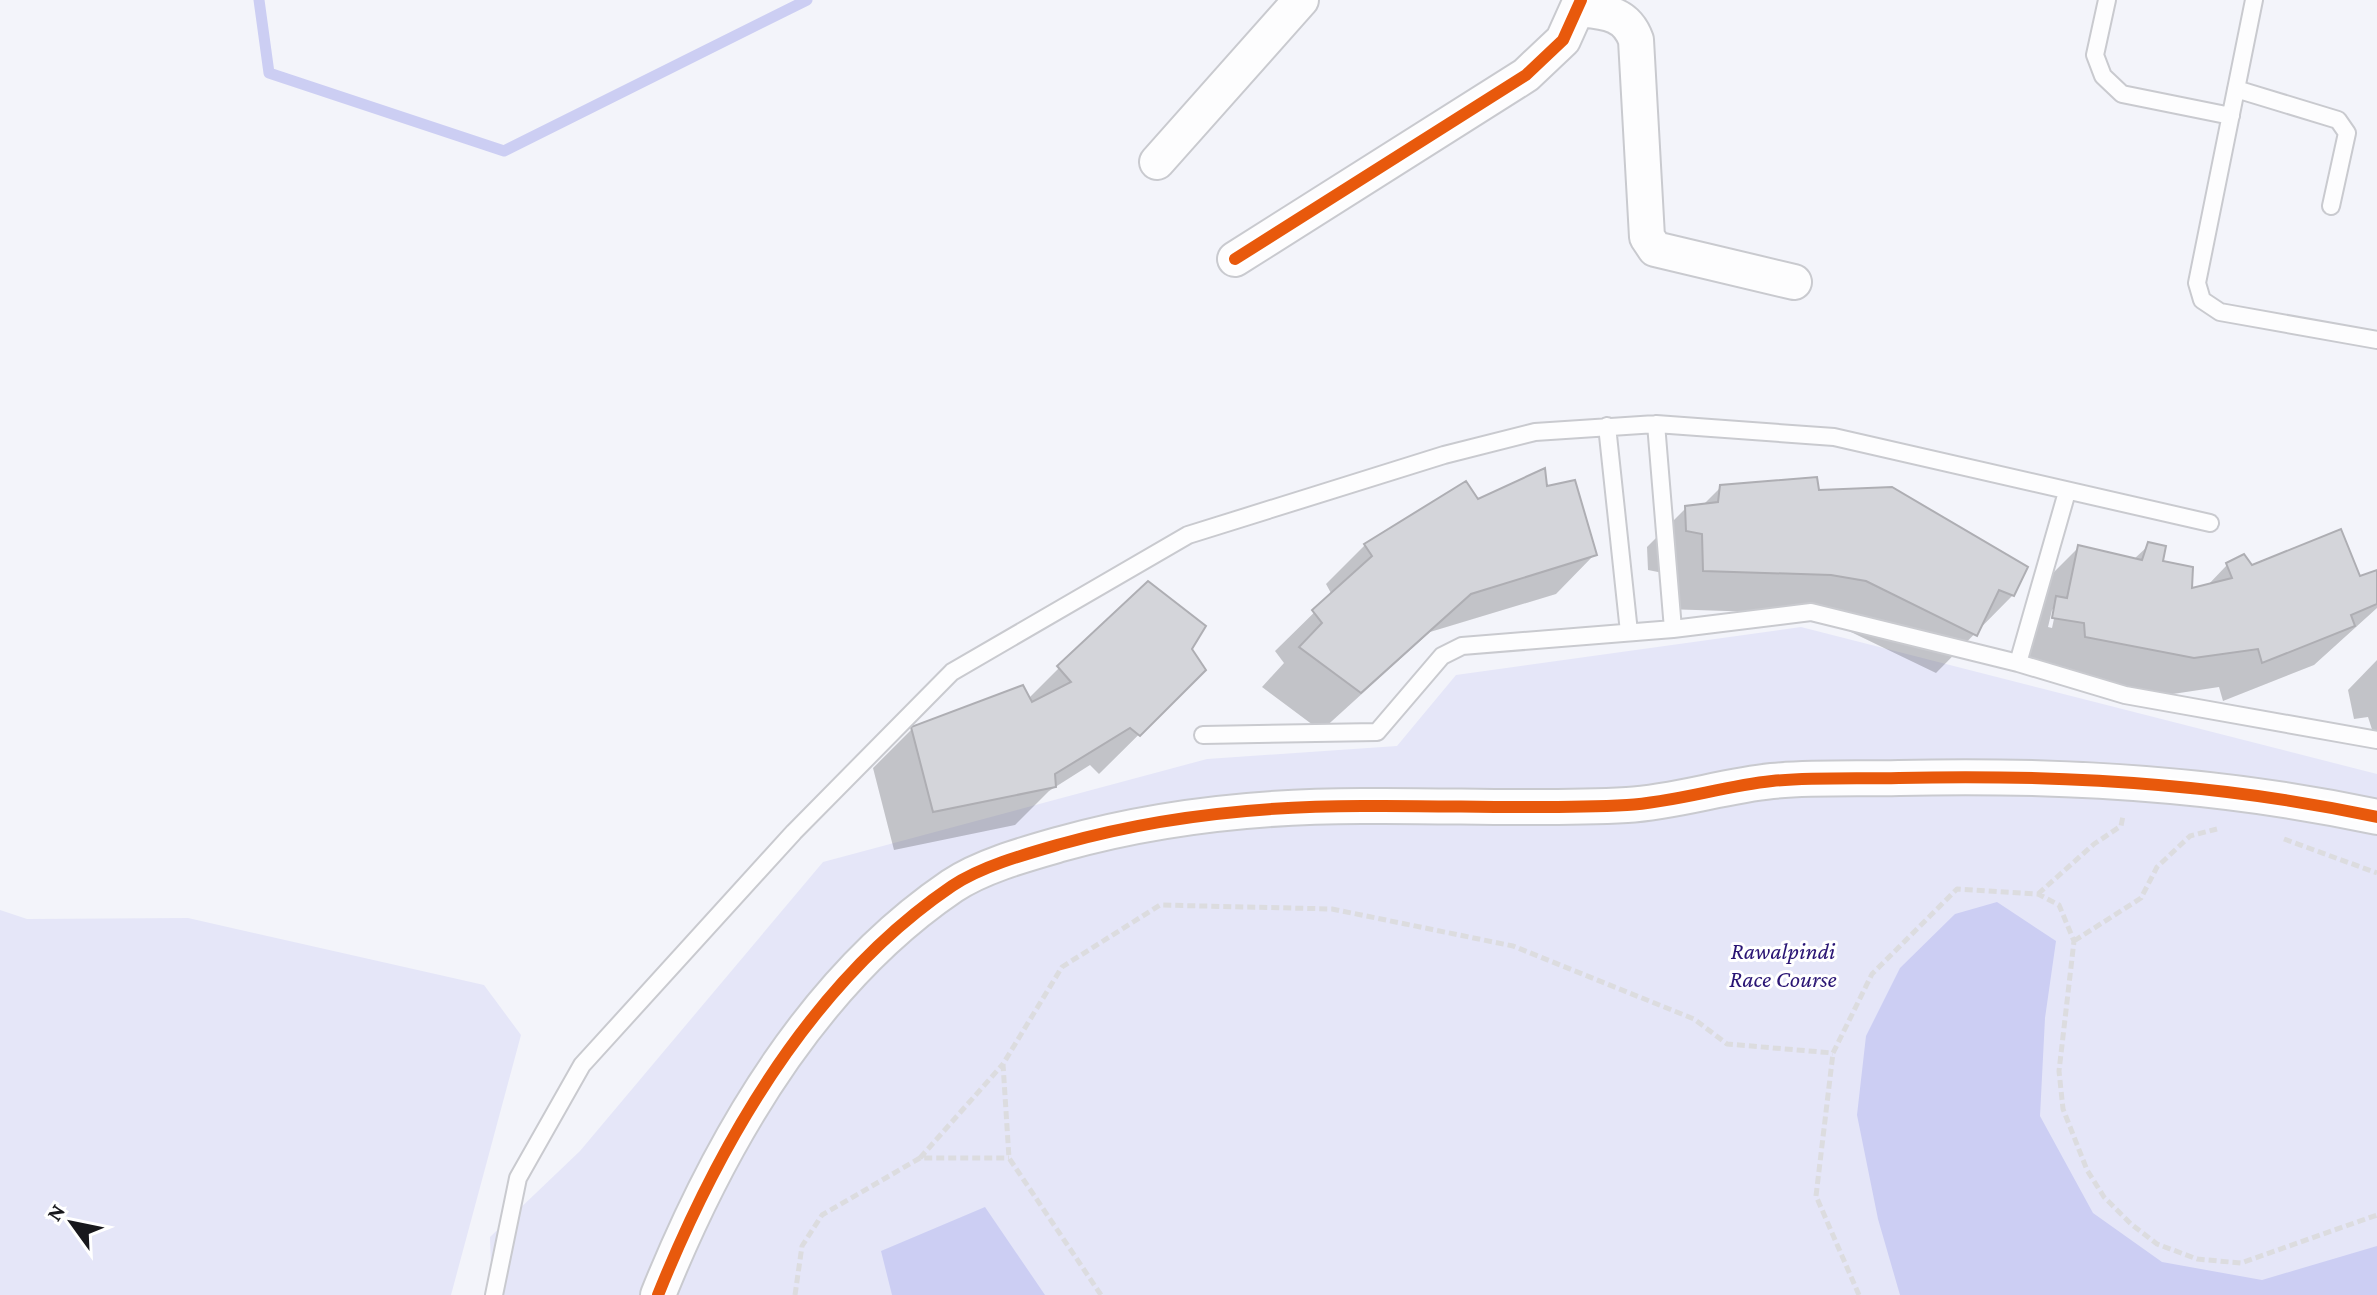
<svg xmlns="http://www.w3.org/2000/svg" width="2377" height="1295" font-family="'Crimson Pro',serif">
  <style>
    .green { fill: #e5e6f8 }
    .water { fill: #cccef3 }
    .shadow { fill: #0003; fill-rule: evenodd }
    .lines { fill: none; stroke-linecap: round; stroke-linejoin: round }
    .stream { stroke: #cccef3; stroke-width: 11 }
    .building { fill: #d4d5da; stroke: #aeaeb3; stroke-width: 2 }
    .service-casing { stroke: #c9cacf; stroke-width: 20 }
    .minor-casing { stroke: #c9cacf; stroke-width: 38 }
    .path { stroke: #dcdcdf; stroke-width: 5; stroke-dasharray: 8 4; stroke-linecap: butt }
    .service { stroke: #fdfdfe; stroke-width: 16 }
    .minor { stroke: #fdfdfe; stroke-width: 34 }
    .cycleway-casing { stroke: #fff; stroke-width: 17 }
    .cycleway { stroke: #e8590c; stroke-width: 12 }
    .labels { text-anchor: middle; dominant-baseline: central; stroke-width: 6; stroke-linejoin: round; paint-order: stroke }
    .park-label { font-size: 24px; font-style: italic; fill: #2a1574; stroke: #fff }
  </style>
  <rect width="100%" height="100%" fill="#f3f4fa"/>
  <path class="green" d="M1801,627L2377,774V1295H492L490,1237L580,1151L823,862L1207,759L1397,746L1456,675Z
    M0,910L27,919L188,918L484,985L521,1035L451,1295H0Z"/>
  <path class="water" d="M1997,902L2056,941L2045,1018L2040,1116L2093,1213L2162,1262L2262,1280L2377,1246V1295H1900L1878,1219L1857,1115L1866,1036L1900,968L1955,914Z
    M985,1207L1045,1295H892L881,1251Z"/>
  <path class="shadow" d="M1466,484L1477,502L1545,488L1595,554L1556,594L1430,632L1321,731L1262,687L1284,663L1275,651L1332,595L1326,584L1365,545Z
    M1721,487L1817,492L2013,595L1936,673L1826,620L1791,613L1665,609L1663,573L1648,570L1647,547L1686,508L1702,506Z
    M2149,545L2161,563L2190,590L2206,587L2227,565L2358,578L2377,572V608L2314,665L2223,701L2219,687L2153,697L2046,675L2045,662L2014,656L2039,587L2078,548L2133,560ZM2057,605L2052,628L2048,627L2052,610Z
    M1190,649L1204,670L1099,774L1090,765L1049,791L1015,825L894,850L873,768L912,729L1028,699L1059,668Z
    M2377,660V745L2368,717L2354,719L2348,690Z"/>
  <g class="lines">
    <path class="stream" d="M259,0L269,73L504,151L807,0"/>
  </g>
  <path class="building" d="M1545,468L1547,486L1575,480L1597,555L1471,594L1361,693L1299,647L1322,623L1312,610L1372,556L1364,544L1466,481L1478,499Z
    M1817,477L1819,490L1892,487L2028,567L2014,596L1999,590L1977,636L1866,581L1831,575L1703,571L1702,534L1686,531L1685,506L1718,502L1720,485Z
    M2341,529L2360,576L2377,570V604L2351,615L2355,626L2262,663L2258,649L2194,658L2085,637L2084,623L2052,618L2056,596L2067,598L2078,545L2142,560L2148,542L2166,546L2163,561L2193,567L2192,588L2232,578L2226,563L2244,554L2252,565Z
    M1148,581L1206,626L1192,649L1206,670L1140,736L1130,728L1055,774L1056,787L933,812L911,727L1023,685L1032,702L1071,682L1057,666Z"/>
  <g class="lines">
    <defs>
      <path id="service" d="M2107,0L2095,55L2103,76L2122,94L2231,116
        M2254,0L2197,283L2202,300L2220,312L2377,340
        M2236,89L2338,120L2347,133L2331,206
        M1656,424L1673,629
        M1607,426L1629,632
        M2018,663L2067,492
        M1203,735L1377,732L1442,656L1462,646L1673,629L1811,612L2018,663L2125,695L2377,740
        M494,1295L518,1178L582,1065L794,832L952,672L1188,535L1444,455L1535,432L1656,424L1834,437L2210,523"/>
      <path id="minor" d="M1577,9C1604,12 1626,12 1636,40L1647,237L1655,249L1794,282
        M1157,162L1301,0
        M1235,259L1526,75L1563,40L1581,0
        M658,1295C720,1141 812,981 952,886C982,866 1026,854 1061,844C1157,817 1262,806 1362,806C1450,805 1538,810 1627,805C1676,802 1723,786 1772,781C1814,777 1857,779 1899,778C2060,774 2219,783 2377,817"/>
    </defs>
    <use href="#service" class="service-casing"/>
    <use href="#minor" class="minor-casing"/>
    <path class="path" d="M2284,839L2377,873
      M2038,894L2094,844L2121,826L2123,816
      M2074,941L2141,898L2157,867L2190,836L2217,829
      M920,1158L1003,1064
      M795,1295L802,1246L822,1215L920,1158H1009
      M1101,1295L1009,1158L1003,1064L1062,967L1160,905L1332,909L1513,946L1694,1019L1727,1044L1833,1053
      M1859,1295L1816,1196L1833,1053L1872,974L1957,889L2038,894L2059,905L2074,941L2059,1071L2063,1109L2087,1170L2104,1197L2131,1224L2157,1244L2197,1259L2241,1263L2377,1215"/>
    <use href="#service" class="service"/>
    <use href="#minor" class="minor"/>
    <defs>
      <path id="cycleway" d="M1235,259L1526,75L1563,40L1581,0
        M658,1295C720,1141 812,981 952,886C982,866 1026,854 1061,844C1157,817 1262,806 1362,806C1450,805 1538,810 1627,805C1676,802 1723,786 1772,781C1814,777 1857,779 1899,778C2060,774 2219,783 2377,817"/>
    </defs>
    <use href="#cycleway" class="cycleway-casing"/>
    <use href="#cycleway" class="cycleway"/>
  </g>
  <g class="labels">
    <g class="park-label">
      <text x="1783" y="950">Rawalpindi<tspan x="1783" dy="28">Race Course</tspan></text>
    </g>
  </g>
  <g transform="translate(72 1223) rotate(303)" stroke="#ffffff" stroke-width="6" paint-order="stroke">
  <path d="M0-6L14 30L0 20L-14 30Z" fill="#18181c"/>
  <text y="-12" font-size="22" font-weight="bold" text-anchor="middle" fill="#18181c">N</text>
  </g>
</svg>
